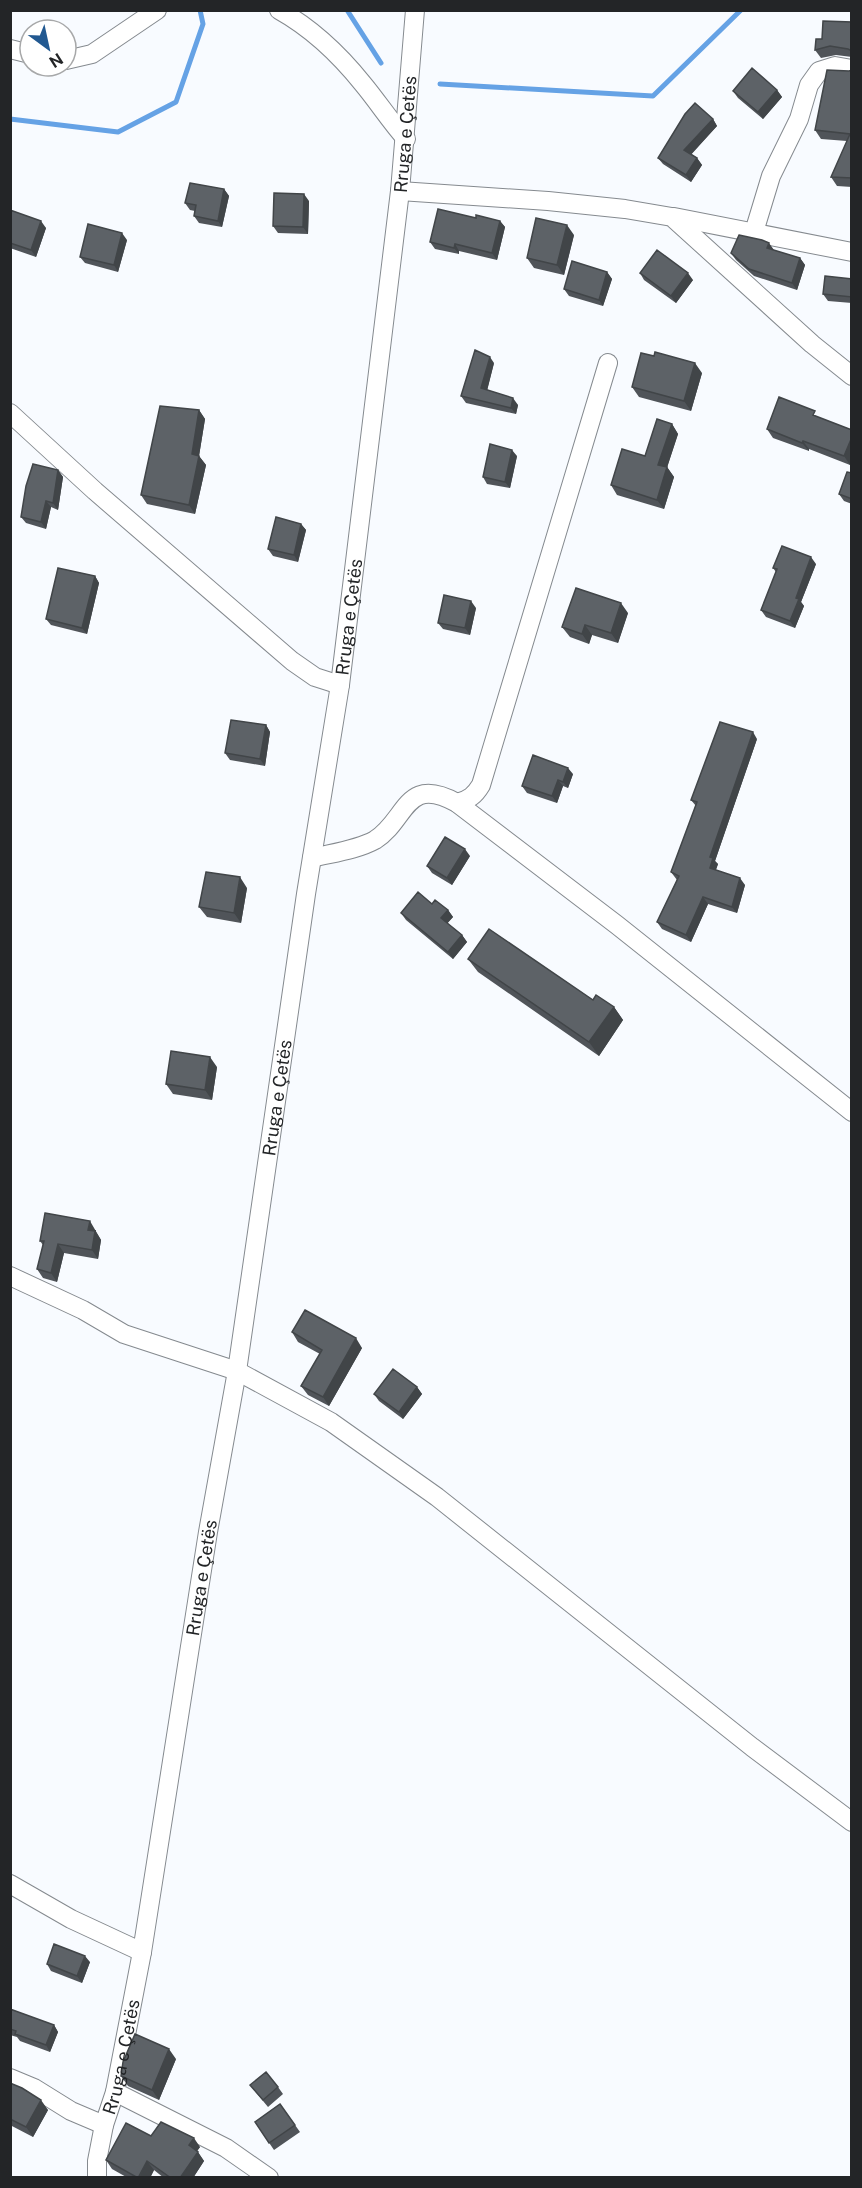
<svg xmlns="http://www.w3.org/2000/svg" width="862" height="2188" font-family="'Public Sans',sans-serif">
  <style>
    .lines { fill: none; stroke-linecap: round; stroke-linejoin: round }
    .stream { stroke: #65a2e5; stroke-width: 5 }
    .street-casing { stroke: #858a8f; stroke-width: 20 }
    .street { stroke: #fff; stroke-width: 18 }
    .wall { fill: #505459 }
    .shaded-wall { fill: #414548 }
    .building { fill: #5d6267; stroke: #414548; stroke-width: 1.5 }
    .labels { text-anchor: middle; dominant-baseline: central; stroke-width: 6; stroke-linejoin: round; paint-order: stroke }
    .street-label { font-size: 18px; fill: #232527; stroke: #fff }
  </style>
  <rect width="100%" height="100%" fill="#f8fbff"/>
  <g class="lines">
    <path class="stream" d="M347,10L381,63
      M440,84L653,96L741,10
      M10,119L118,132L176,102L203,24L200,10"/>
    <defs>
      <g id="street">
        <path d="M279,10C313,29 339,54 363,84C378,102 390,121 406,139"/>
        <path d="M10,49L30,54"/>
        <path d="M66,60L92,54L157,10"/>
        <path d="M400,191L548,201L625,209L672,217L812,344L852,376"/>
        <path d="M674,217L852,252"/>
        <path d="M754,232L771,176L799,119L809,85L819,71L835,66L852,69"/>
        <path d="M10,413L95,491L292,661L315,677L340,685"/>
        <path d="M457,803C469,800 475,795 481,785L608,363"/>
        <path d="M312,858C332,853 357,850 375,840C407,820 405,774 457,803L617,925L852,1112"/>
        <path d="M10,1276L83,1310L124,1334L237,1371L331,1422L437,1497L752,1747L852,1822"/>
        <path d="M10,1884L71,1919L142,1952"/>
        <path d="M10,2078L34,2088L71,2111L104,2125"/>
        <path d="M115,2092L226,2148L269,2178"/>
        <path id="s1" d="M97,2178V2161L104,2125L115,2092L142,1952L208,1532L237,1371L306,894L340,685L400,191L415,10"/>
      </g>
    </defs>
    <use href="#street" class="street-casing"/>
    <use href="#street" class="street"/>
  </g>
  <path class="wall" d="M852,22V57L836,55L821,58L815,50L822,39Z
    M852,70V187L837,186L831,177L847,141L821,139L815,130L849,71Z
    M777,90L782,97L763,119L738,98L733,91Z
    M713,119L717,126L691,154L697,158L702,165L691,182L663,164L658,158Z
    M224,189L229,196L222,227L199,223L194,216L195,211L190,210L185,203Z
    M309,201L308,234L278,233L273,226Z
    M10,210L46,228L36,257L10,248Z
    M476,218L500,221L505,227L497,260L459,251V254L435,249L430,242Z
    M574,235L564,275L534,268L527,258Z
    M127,240L118,272L85,263L80,257Z
    M773,250L800,258L805,265L797,290L754,276L736,260L731,253Z
    M607,272L612,279L603,306L569,296L564,289Z
    M640,273L693,280L676,303L644,280Z
    M852,279V303L828,301L823,294Z
    M494,363L487,390L518,405L516,414L466,403L461,396Z
    M702,373L691,411L639,397L632,387Z
    M199,410L205,419L199,456L206,465L195,514L147,504L141,495Z
    M820,418L852,430V461L850,465L809,449V451L773,438L767,429Z
    M672,424L678,434L667,467L674,477L664,509L617,495L611,485L645,456Z
    M517,456L510,488L487,484L483,477Z
    M58,470L63,477L58,510L51,507L46,529L26,523L21,517Z
    M852,473V504L844,501L839,494Z
    M301,524L306,530L298,562L273,556L268,549Z
    M816,564L801,602L804,606L795,628L766,617L761,610L776,572L773,568Z
    M95,576L99,583L87,634L51,625L46,619Z
    M476,608L470,635L443,629L438,623Z
    M628,613L618,643L592,635L589,644L570,637L562,627Z
    M266,725L270,732L265,766L230,760L225,753Z
    M757,739L715,861L718,864L716,870L745,885L737,913L708,904L691,942L662,929L657,922L677,880L671,872L696,806L691,800Z
    M573,774L568,788L563,786L557,803L527,793L522,786Z
    M470,856L452,885L432,873L427,866Z
    M247,888L241,923L207,917L199,907Z
    M432,904L448,910L453,917L447,923L462,935L467,942L453,959L406,920L401,913Z
    M468,959L614,1007L623,1020L599,1056L478,972Z
    M217,1067L212,1100L173,1094L166,1084Z
    M96,1230V1232L101,1240L98,1259L64,1253L57,1282L43,1278L37,1269L43,1245L40,1241Z
    M292,1332L362,1348L329,1406L308,1395L301,1386L320,1354L298,1342Z
    M417,1387L422,1394L403,1419L379,1401L374,1394Z
    M90,1962L82,1983L51,1971L47,1964Z
    M10,2009L54,2025L58,2032L50,2052L20,2041L17,2037L10,2035Z
    M176,2059L159,2100L128,2086L121,2076Z
    M10,2083L48,2110L33,2137L10,2125Z
    M250,2085L278,2087L283,2094L268,2107Z
    M280,2104L300,2132L274,2150L255,2122Z
    M151,2136L200,2147L197,2151L204,2161L193,2178H164L154,2170L150,2178H128L112,2169L106,2160Z"/>
  <path class="shaded-wall" d="M777,90L782,97L763,119L758,112Z
    M713,119L717,126L689,157L684,150Z
    M697,158L702,165L691,182L686,175Z
    M224,189L229,196L222,227L218,221Z
    M304,194L309,201L308,234L303,227Z
    M41,221L46,228L36,257L31,250Z
    M500,221L505,227L497,260L492,253Z
    M567,225L574,235L564,275L557,265Z
    M122,233L127,240L118,272L114,265Z
    M769,243L774,250L767,248Z
    M455,244L459,251V254L454,248Z
    M800,258L805,265L797,290L792,283Z
    M607,272L612,279L603,306L599,300Z
    M688,273L693,280L676,303L671,296Z
    M490,357L494,363L486,395L481,388Z
    M695,363L702,373L691,411L684,401Z
    M513,398L518,405L516,414L511,408Z
    M199,410L205,419L199,456L206,465L195,514L189,505L192,454Z
    M672,424L678,434L665,474L658,465Z
    M852,437V461L850,465L844,456Z
    M803,441L809,449V451L802,443Z
    M512,450L517,456L510,488L505,482Z
    M667,467L674,477L664,509L657,500Z
    M58,470L63,477L58,510L53,503Z
    M46,501L51,507L46,529L41,522Z
    M301,524L306,530L298,562L294,555Z
    M811,557L816,564L801,602L804,606L795,628L790,621L796,598Z
    M95,576L99,583L87,634L82,628Z
    M471,601L476,608L470,635L465,628Z
    M621,603L628,613L618,643L611,633Z
    M585,625L592,635L589,644L582,634Z
    M266,725L270,732L265,766L260,759Z
    M753,732L757,739L715,861L718,864L714,874L710,868V857Z
    M568,768L573,774L568,788L563,782Z
    M558,780L563,786L557,803L552,796Z
    M465,849L470,856L452,885L447,878Z
    M240,877L247,888L241,923L234,913Z
    M740,878L745,885L737,913L732,907Z
    M703,897L708,904L691,942L686,935Z
    M448,910L453,917L446,925L441,918Z
    M462,935L467,942L453,959L448,952Z
    M614,1007L623,1020L599,1056L589,1042Z
    M210,1057L217,1067L212,1100L205,1090Z
    M90,1221L101,1240L98,1259L92,1250L88,1230Z
    M58,1244L64,1253L57,1282L51,1273Z
    M356,1338L362,1348L329,1406L323,1397Z
    M417,1387L422,1394L403,1419L399,1412Z
    M85,1956L90,1962L82,1983L77,1976Z
    M54,2025L58,2032L50,2052L46,2045Z
    M169,2049L176,2059L159,2100L152,2090Z
    M41,2100L48,2110L33,2137L26,2127Z
    M194,2138L200,2147L195,2154L189,2145Z
    M198,2152L204,2161L193,2178H180Z
    M147,2161L154,2170L150,2178H139Z"/>
  <path class="building" d="M823,21L852,22V51L848,49L830,46L815,50L816,39H822Z
    M752,68L777,90L758,112L733,91Z
    M827,70L849,71L852,70V178L831,177L850,134L815,130Z
    M695,103L713,119L684,150L697,158L686,175L658,158L685,114Z
    M190,183L224,189L218,221L194,216L196,205L185,203Z
    M274,193L304,194L303,227L273,226Z
    M438,209L476,218V215L500,221L492,253L455,244L454,248L430,242Z
    M10,210L41,221L31,250L10,243Z
    M536,218L567,225L557,265L527,258Z
    M88,224L122,233L114,265L80,257Z
    M739,235L762,240L769,243L767,248L800,258L792,283L749,269L731,253Z
    M657,250L688,273L671,296L640,273Z
    M572,261L607,272L599,300L564,289Z
    M825,276L852,279V297L823,294Z
    M475,350L490,357L481,388L513,398L511,408L461,396Z
    M655,352L695,363L684,401L632,387L641,353L654,356Z
    M779,397L815,411L813,415L852,430V437L844,456L803,441L802,443L767,429Z
    M160,406L199,410L192,454L199,456L189,505L141,495Z
    M657,419L672,424L658,465L667,467L657,500L611,485L622,449L645,456Z
    M490,444L512,450L505,482L483,477Z
    M33,464L58,470L53,503L46,501L41,522L21,517L26,486Z
    M847,472L852,473V499L839,494Z
    M276,517L301,524L294,555L268,549Z
    M782,546L811,557L796,598L799,599L790,621L761,610L777,569L773,568Z
    M58,568L95,576L82,628L46,619Z
    M576,588L621,603L611,633L585,625L582,634L562,627Z
    M444,595L471,601L465,628L438,623Z
    M231,720L266,725L260,759L225,753Z
    M720,722L753,732L710,857L713,858L710,868L740,878L732,907L703,897L686,935L657,922L679,876L671,872L697,802L691,800Z
    M533,755L568,768L563,782L558,780L552,796L522,786Z
    M445,837L465,849L447,878L427,866Z
    M206,872L240,877L234,913L199,907Z
    M418,892L432,904L435,900L448,910L441,918L462,935L448,952L401,913Z
    M489,929L593,1000L596,995L614,1007L589,1042L468,959Z
    M171,1051L210,1057L205,1090L166,1084Z
    M45,1213L90,1221L88,1230L95,1231L92,1250L58,1244L51,1273L37,1269L44,1241H40Z
    M305,1310L356,1338L323,1397L301,1386L322,1350L292,1332Z
    M393,1369L417,1387L399,1412L374,1394Z
    M54,1944L85,1956L77,1976L47,1964Z
    M10,2009L54,2025L46,2045L15,2034L16,2031L10,2029Z
    M135,2034L169,2049L152,2090L121,2076L123,2062Z
    M266,2072L278,2087L263,2100L250,2085Z
    M10,2083L22,2088L41,2100L26,2127L10,2119Z
    M280,2104L295,2125L269,2143L255,2122Z
    M161,2122L194,2138L189,2145L198,2152L180,2178H171L147,2161L138,2178L106,2160L126,2123L151,2136Z"/>
  <g class="labels">
    <g class="street-label">
      <text stroke="none"><textPath href="#s1" startOffset="2068">Rruga e Çetës</textPath></text>
      <text stroke="none"><textPath href="#s1" startOffset="1582">Rruga e Çetës</textPath></text>
      <text stroke="none"><textPath href="#s1" startOffset="1096">Rruga e Çetës</textPath></text>
      <text stroke="none"><textPath href="#s1" startOffset="610">Rruga e Çetës</textPath></text>
      <text stroke="none"><textPath href="#s1" startOffset="124">Rruga e Çetës</textPath></text>
    </g>
  </g>
  <rect width="862" height="2188" fill="none" stroke="#232527" stroke-width="24"/>
  <g transform="translate(48 48) rotate(147)"><circle r="28" fill="#ffffff" stroke="#a7a8a9" stroke-width="1.5"/>
  <path d="M0-4.5L10 22L0 15L-10 22Z" fill="#225991"/>
  <text y="-9" font-size="16" font-weight="bold" text-anchor="middle" fill="#232527">N</text>
  </g>
</svg>
